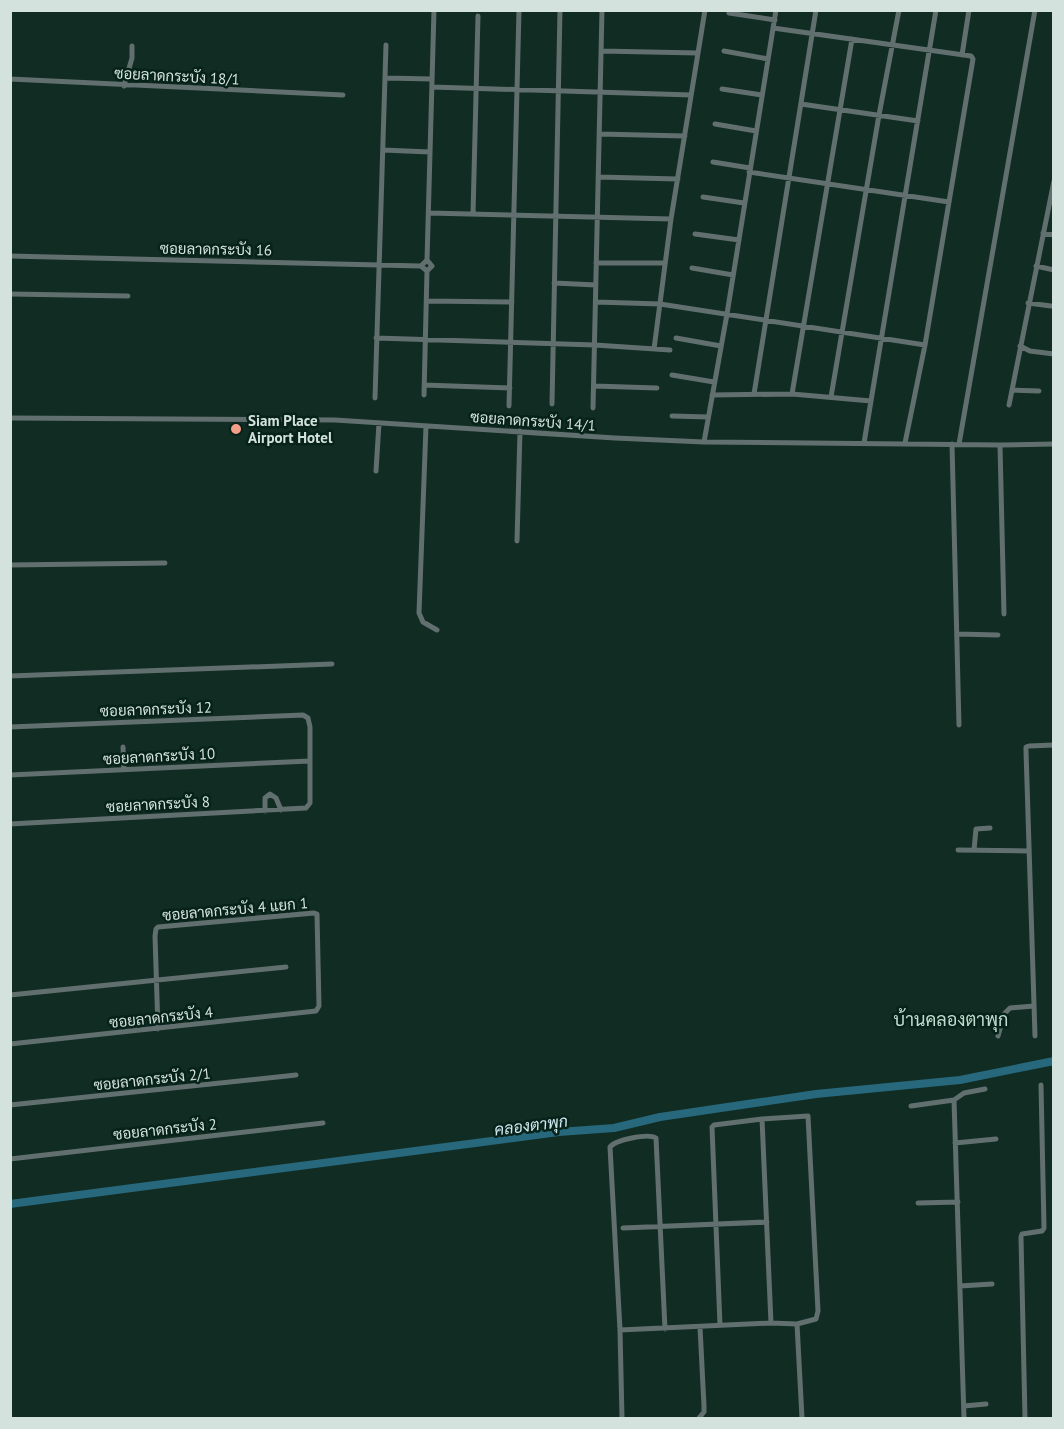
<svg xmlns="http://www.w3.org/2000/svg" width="1064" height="1429" font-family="'PT Sans',Sarabun,sans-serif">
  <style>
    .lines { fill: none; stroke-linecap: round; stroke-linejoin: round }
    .canal { stroke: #27687c; stroke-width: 8 }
    .minor { stroke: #616f6f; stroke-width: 5 }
    .poi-dot { fill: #f49e8a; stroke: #062219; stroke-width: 2 }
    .labels { text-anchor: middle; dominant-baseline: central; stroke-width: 5; stroke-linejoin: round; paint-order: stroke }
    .street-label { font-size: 15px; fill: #d3e2dc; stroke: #062219 }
    .poi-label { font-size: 15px; font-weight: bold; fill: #d3e2dc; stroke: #062219; text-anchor: start }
    .water-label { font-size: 16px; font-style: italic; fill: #cfe9f2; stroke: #062219 }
    .quarter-label { font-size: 18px; fill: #beddd0; stroke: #062219 }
  </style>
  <rect width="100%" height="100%" fill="#112c22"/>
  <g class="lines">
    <path class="canal" d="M10,1204L559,1132L614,1128L660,1117L816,1094L960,1080L1054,1061"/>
    <path class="minor" d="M729,13L775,20
      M773,28L971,56L973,59L925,345L905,443
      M601,51L698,53
      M724,51L768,59
      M962,55L969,10
      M385,78L432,79
      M10,79L343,95
      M124,86L132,58V46
      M432,87L691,95
      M722,89L762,95
      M801,104L918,121
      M715,124L756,131
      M599,134L685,136
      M383,150L430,152
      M713,162L750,168
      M749,172L949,202
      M598,177L678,179
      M703,197L744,203
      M429,213L671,219
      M473,214L478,16
      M1043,233L1054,235
      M695,234L739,240
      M10,256L421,266
      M427,260L434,10
      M596,263H665
      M1036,266L1054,270
      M692,268L733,275
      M554,283L596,285
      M10,294L128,296
      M426,301L512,302
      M596,302L660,304L925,345
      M1028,303L1051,306
      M376,338L595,345L670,350
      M676,338L721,346
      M1020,346L1030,351L1054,354
      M654,349L671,219L705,10
      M672,375L714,382
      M424,385L510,388
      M594,386L657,388
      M1012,390L1039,391
      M754,394L816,10
      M792,394L852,39
      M424,395L427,271L432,266L427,260L421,266L427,271
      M712,395L792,394L871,401
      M831,397L879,115L899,10
      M375,398L386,45
      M552,404L560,10
      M1009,405L1054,181
      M509,406L519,10
      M593,408L602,10
      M672,416L708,417
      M10,418L335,420L615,438L704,442L1000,445L1054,444
      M426,426L419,613L423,622L437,630
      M704,442L727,314L776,10
      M864,443L936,10
      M952,444L959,725
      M959,444L1035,10
      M1000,445L1004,614
      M376,471L379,423
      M517,541L520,431
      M10,565L165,563
      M957,634L998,635
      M10,676L332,664
      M10,727L303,715L308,718L310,727V803L306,808L10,824
      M123,747L124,770
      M10,775L310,761
      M265,811V798L270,794L276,798L281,810
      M958,850L1029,851
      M974,850L976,829L990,828
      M10,995L286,967
      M998,1036L1004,1014L1010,1008L1034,1006
      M1035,1036L1026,751V747L1029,746L1054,745
      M10,1044L316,1011L319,1006L317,914L314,913L158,927L156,929L155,936L158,1029
      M10,1105L296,1075
      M911,1106L954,1100
      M762,1119L771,1323
      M955,1143L996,1139
      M10,1159L323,1123
      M918,1203L958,1202
      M623,1228L767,1222
      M960,1286L992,1284
      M797,1324L802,1418
      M620,1330L771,1323L797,1324L816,1319L818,1311L808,1116L762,1119L714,1125L712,1127L720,1325
      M964,1406L986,1404
      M622,1418L620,1330L610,1147C615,1140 648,1133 656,1138L665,1329
      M699,1418L704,1412V1406L700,1327
      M964,1418L954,1100L964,1093L985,1089
      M1025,1418L1021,1237L1022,1234L1042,1231L1044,1228L1041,1085"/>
  </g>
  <circle class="poi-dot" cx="236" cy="429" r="6"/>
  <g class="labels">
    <g class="street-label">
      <text transform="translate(177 76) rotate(3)">ซอยลาดกระบัง 18/1</text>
      <text transform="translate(216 249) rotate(1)">ซอยลาดกระบัง 16</text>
      <text transform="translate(533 421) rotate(4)">ซอยลาดกระบัง 14/1</text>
      <text transform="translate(156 709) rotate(-2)">ซอยลาดกระบัง 12</text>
      <text transform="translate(159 756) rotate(-3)">ซอยลาดกระบัง 10</text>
      <text transform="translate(158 804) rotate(-3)">ซอยลาดกระบัง 8</text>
      <text transform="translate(235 909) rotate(-5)">ซอยลาดกระบัง 4 แยก 1</text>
      <text transform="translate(161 1017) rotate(-6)">ซอยลาดกระบัง 4</text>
      <text transform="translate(152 1079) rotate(-6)">ซอยลาดกระบัง 2/1</text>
      <text transform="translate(165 1129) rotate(-6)">ซอยลาดกระบัง 2</text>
    </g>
    <g class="poi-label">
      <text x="248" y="420">Siam Place<tspan x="248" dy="17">Airport Hotel</tspan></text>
    </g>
    <g class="water-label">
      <text transform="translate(531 1125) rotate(-7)">คลองตาพุก</text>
    </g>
    <g class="quarter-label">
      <text x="951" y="1019">บ้านคลองตาพุก</text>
    </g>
  </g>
  <rect width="1064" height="1429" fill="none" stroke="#d3e2dc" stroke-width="24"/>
</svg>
